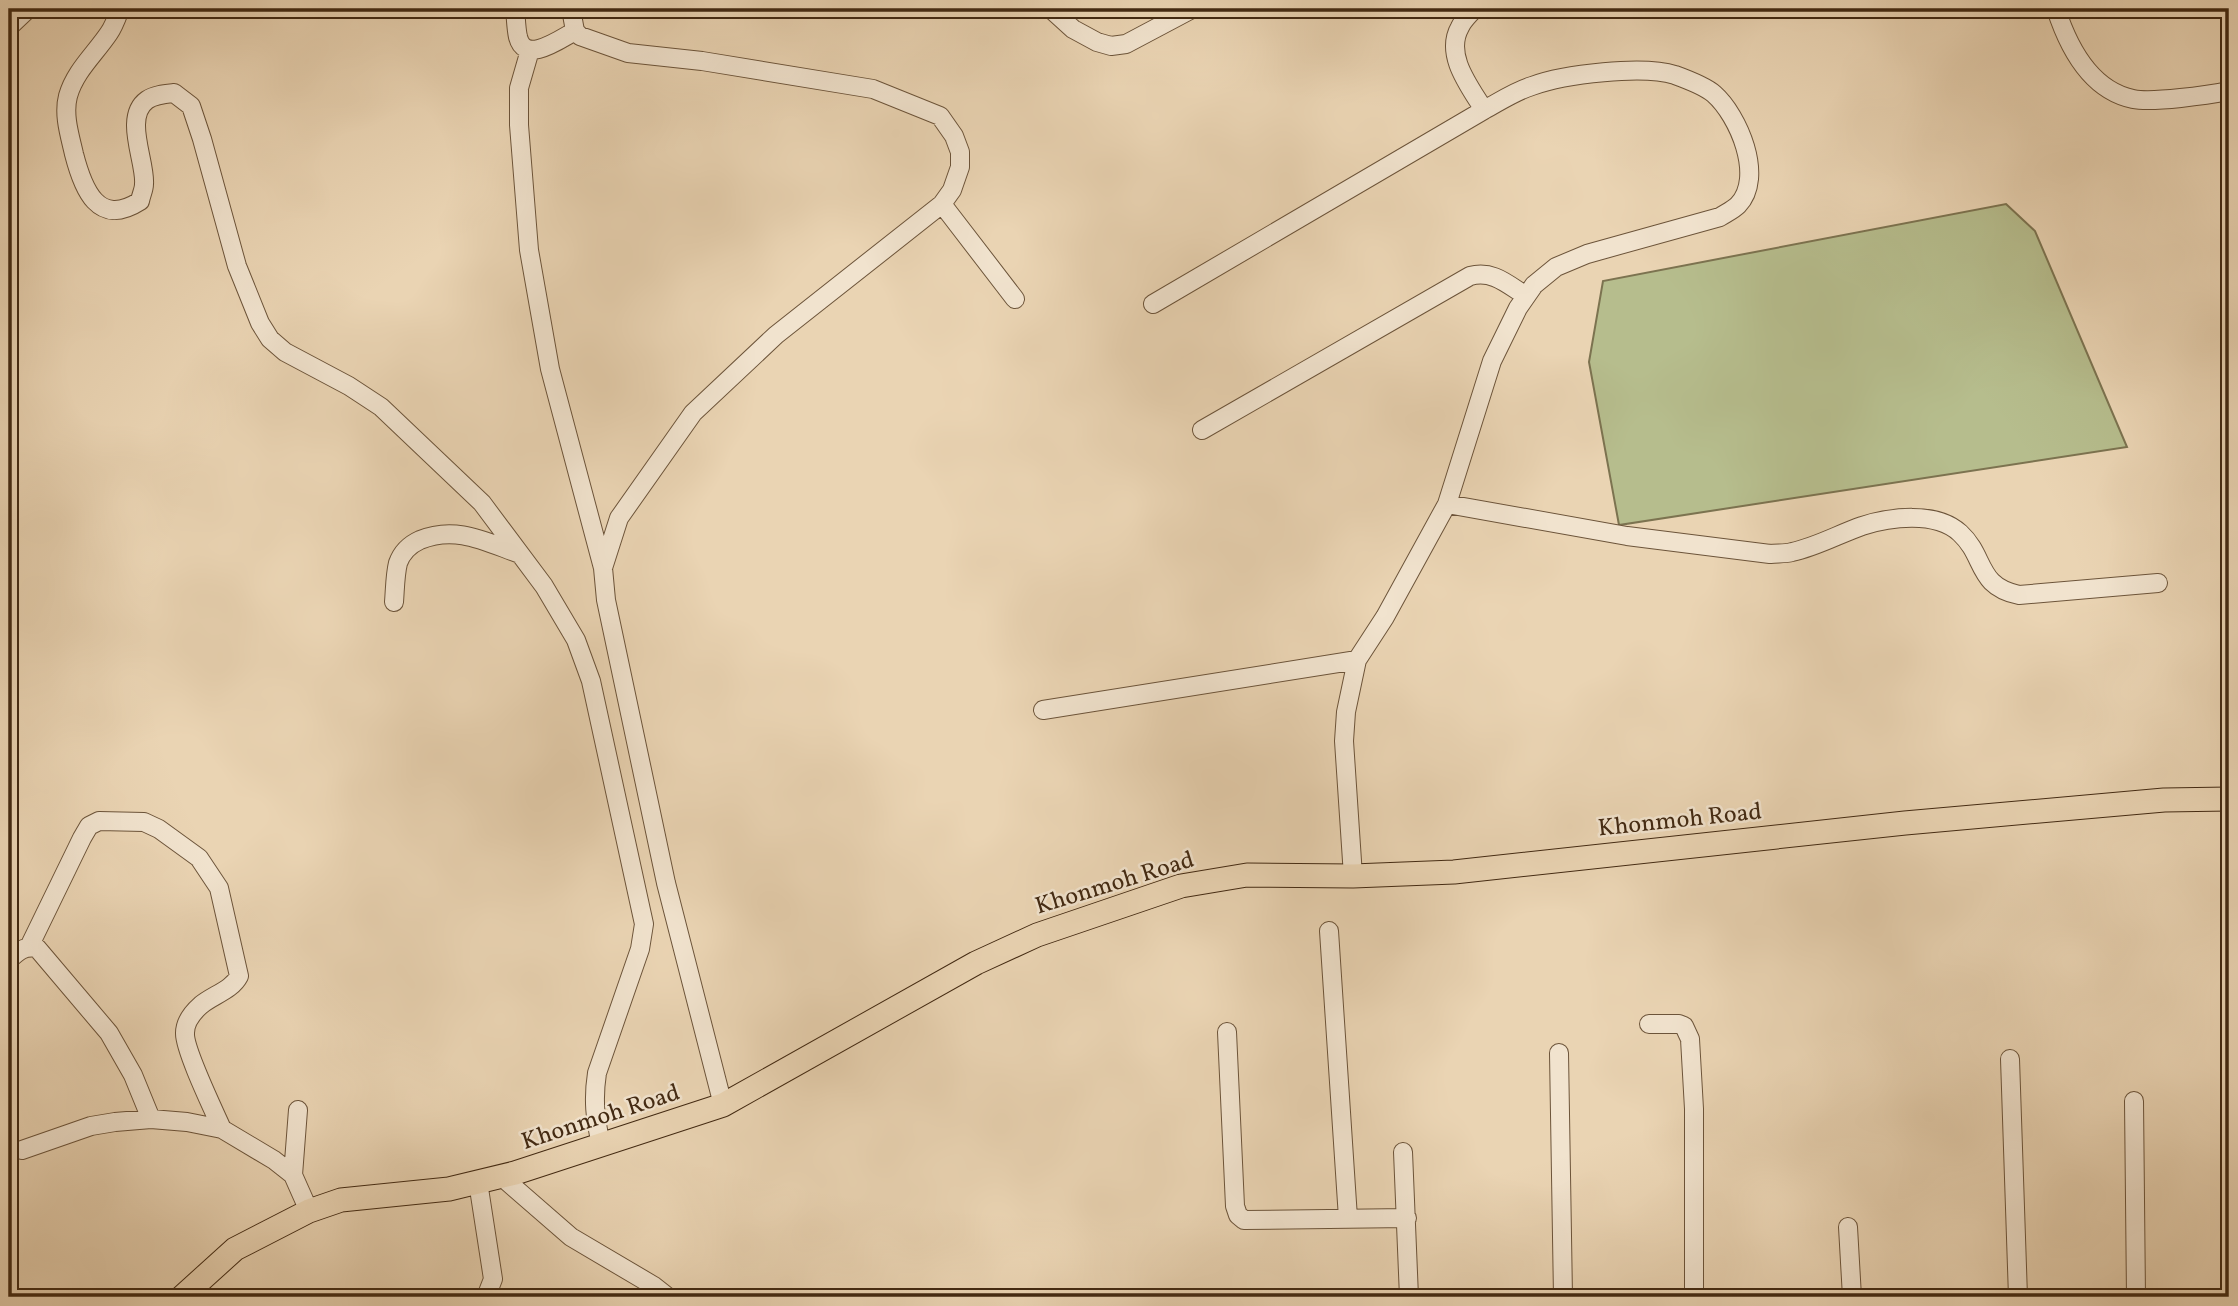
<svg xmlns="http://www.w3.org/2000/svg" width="2238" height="1306" font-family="Vollkorn,serif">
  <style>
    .green { fill: #b6bd8d; stroke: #7c7350; stroke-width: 2 }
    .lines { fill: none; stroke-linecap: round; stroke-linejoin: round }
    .minor-casing { stroke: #6c543a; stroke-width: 20 }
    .major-casing { stroke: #422912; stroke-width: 25 }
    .minor { stroke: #f1e3ce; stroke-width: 18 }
    .major { stroke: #ead4b3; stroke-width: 23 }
    .labels { text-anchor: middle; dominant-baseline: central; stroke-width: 5; stroke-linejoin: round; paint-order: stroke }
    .street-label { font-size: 24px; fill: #422912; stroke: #f1e3ce }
  </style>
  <rect width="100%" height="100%" fill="#ead4b3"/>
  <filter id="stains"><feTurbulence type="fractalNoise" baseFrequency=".00286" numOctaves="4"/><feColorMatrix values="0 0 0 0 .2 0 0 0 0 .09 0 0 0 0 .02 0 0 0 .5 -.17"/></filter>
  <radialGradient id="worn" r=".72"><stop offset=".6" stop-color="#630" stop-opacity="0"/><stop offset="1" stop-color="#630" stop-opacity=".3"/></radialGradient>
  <path class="green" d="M2006,204L2035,231L2127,447L1619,525L1589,362L1603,281Z"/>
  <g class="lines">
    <defs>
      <path id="minor" d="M120,9C117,17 114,26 109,33C95,54 75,71 68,96C63,115 70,136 74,154C83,189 98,228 140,201C141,195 144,190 144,184C146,162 123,117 147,100C154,95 165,94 174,93L191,106L202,139L237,266L260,323L270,339L285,352L349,386L381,407L482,503L544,586L576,640L591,681L644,924L640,949L597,1073C593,1099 595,1119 601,1144
        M515,9C516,18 516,28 518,37C525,65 560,39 575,31
        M571,9L575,31L580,36L628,53L702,61L873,89L940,116L954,136L960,152V167L952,190L942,204L776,335L693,413L619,518L603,568L606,600L666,883L723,1105
        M1051,9L1073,29L1097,42L1111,46L1126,44L1192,9
        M1474,9C1469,15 1463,20 1460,27C1444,55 1470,87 1484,110
        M2056,9C2068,46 2090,90 2133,99C2153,103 2208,95 2229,91
        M9,27L28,9
        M530,50L519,88V125L529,250L550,369L603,568
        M942,204L1015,299
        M1153,304L1484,110C1499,102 1515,91 1532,86C1564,74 1643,65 1675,75C1686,79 1705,86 1714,94C1738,115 1765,177 1738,205C1733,210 1726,213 1720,217L1587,254L1556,267L1534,285L1518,308L1492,361L1447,504L1385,617L1357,660L1346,712L1344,741L1353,876
        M1202,430L1470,276C1493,270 1507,284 1526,296
        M1447,504L1627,536L1770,554C1777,553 1785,554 1792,552C1816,547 1839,534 1862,526C1890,517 1936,511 1960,533C1986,557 1976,586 2019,595L2158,583
        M394,602C395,590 395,575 398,563C402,552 409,545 420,540C456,525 486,542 520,554
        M1043,710L1357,660
        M1329,931L1348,1218
        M29,947L82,838L89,826L99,821L144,822L159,829L199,858L219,888L239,976C232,990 213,995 201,1005C193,1012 185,1022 185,1033C184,1049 214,1111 222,1129
        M9,960C18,951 24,946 37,948L109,1033L133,1075L151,1119
        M1649,1024H1679L1684,1026L1690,1039L1694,1109V1297
        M1227,1032L1235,1206L1238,1215L1244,1220L1407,1218
        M1559,1053L1563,1297
        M2010,1059L2018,1297
        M2134,1101L2136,1297
        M22,1150L91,1126L115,1122L151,1119L187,1122L222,1129L274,1160L293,1175L309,1211
        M1403,1152L1409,1297
        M293,1175L298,1110
        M502,1177L571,1237L654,1286L668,1297
        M478,1182L493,1279L486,1297
        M1848,1227L1852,1297"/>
      <path id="major" d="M182,1297L235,1249L309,1211L341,1200L449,1189L515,1173L723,1105L976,963L1037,935L1181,886L1247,875L1353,876L1454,872L1905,823L2164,800L2229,799"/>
    </defs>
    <use href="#minor" class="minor-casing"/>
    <use href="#major" class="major-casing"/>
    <use href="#minor" class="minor"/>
    <use href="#major" class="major"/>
  </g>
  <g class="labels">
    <g class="street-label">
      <text transform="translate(1680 821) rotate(-6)">Khonmoh Road</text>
      <text transform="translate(1115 884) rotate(-17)">Khonmoh Road</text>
      <text transform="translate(601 1118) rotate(-18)">Khonmoh Road</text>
    </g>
  </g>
  <rect width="2238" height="1306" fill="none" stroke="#ead4b3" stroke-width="35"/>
  <rect x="10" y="10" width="2217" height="1285" fill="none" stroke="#422912" stroke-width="3.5"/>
  <rect x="18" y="18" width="2203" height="1271" fill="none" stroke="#422912" stroke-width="2"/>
  <rect width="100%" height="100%" filter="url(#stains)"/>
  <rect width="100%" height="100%" fill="url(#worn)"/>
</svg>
